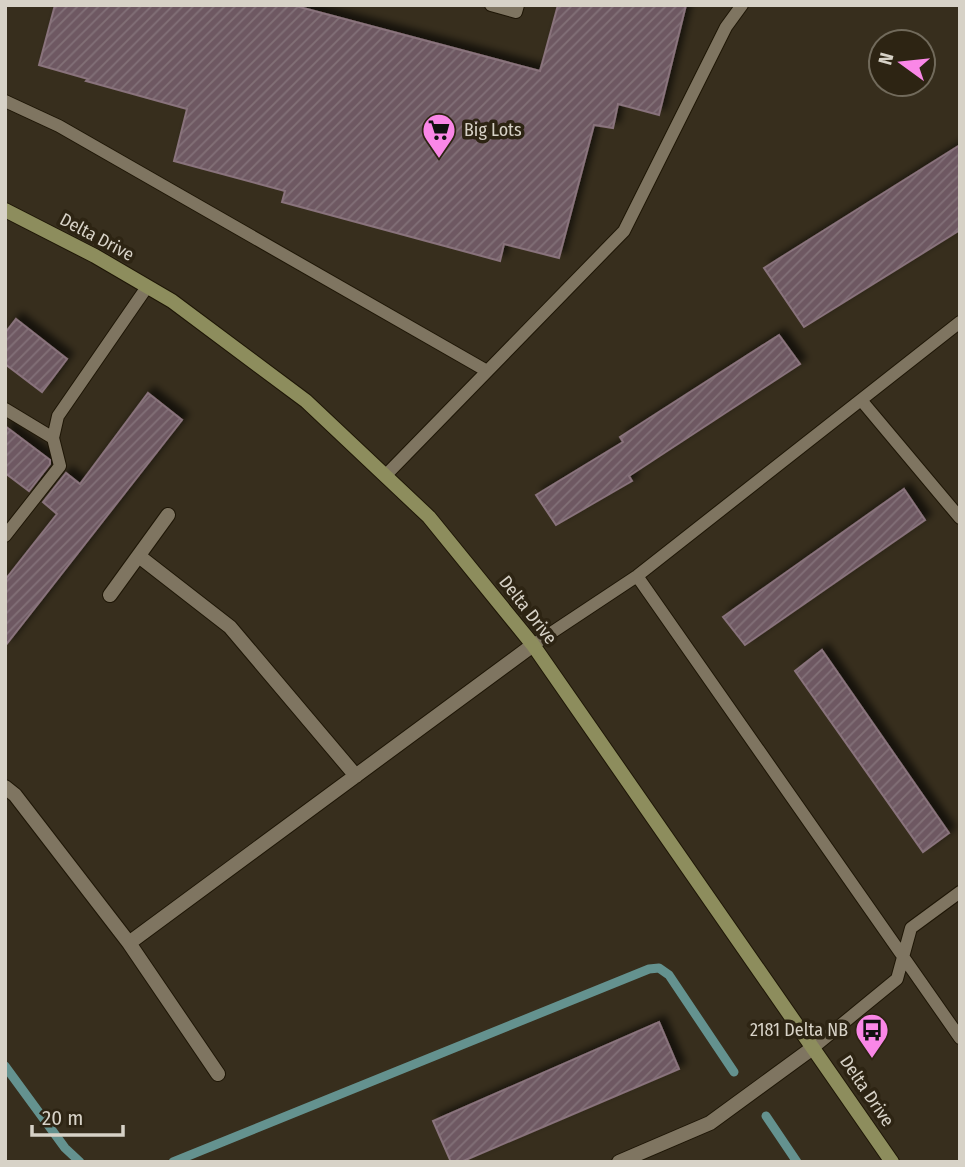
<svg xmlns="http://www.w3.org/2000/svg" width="965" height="1167" font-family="'Fira Sans Condensed',sans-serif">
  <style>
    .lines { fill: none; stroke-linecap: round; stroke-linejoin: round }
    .stream { stroke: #64928f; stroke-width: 9 }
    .building { fill: url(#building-hatch); stroke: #89737c; stroke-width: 2; filter: url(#shadow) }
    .lane-casing { stroke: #1e1606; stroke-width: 14 }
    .street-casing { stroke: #1e1606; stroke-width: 16 }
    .secondary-casing { stroke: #1e1606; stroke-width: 16 }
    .lane { stroke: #7f7561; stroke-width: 12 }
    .street { stroke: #7f7561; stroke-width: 14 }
    .secondary { stroke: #8d8d5d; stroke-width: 14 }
    .labels { text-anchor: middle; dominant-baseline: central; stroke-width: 7; stroke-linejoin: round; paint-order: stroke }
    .poi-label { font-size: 18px; fill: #d7d2c7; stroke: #2d2413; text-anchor: start }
    .street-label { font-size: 18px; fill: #d7d2c7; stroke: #2d2413 }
  </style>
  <defs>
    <pattern id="building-hatch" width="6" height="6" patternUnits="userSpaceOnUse" patternTransform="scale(1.75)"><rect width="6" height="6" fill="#6e5962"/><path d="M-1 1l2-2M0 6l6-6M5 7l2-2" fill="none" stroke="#827077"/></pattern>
    <filter id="shadow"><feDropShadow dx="6" dy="-6" stdDeviation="3.5" flood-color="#0009"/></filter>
  </defs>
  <rect width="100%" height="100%" fill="#372e1d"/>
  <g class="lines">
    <path class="stream" d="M5,1066L65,1148L80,1162
      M766,1116L797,1162
      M173,1162L649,969L659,968L669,975L734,1072"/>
  </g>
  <path class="building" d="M55,5H292L540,71L558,5H686L659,115L618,104L613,128L594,125L559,258L504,244L500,261L282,202L285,191L174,161L187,109L86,81L88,79L39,65Z
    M960,145V230L804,327L764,268Z
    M16,319L67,359L42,392L5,364V333Z
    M779,335L800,364L629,476L632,481L556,525L536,495L623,442L620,437Z
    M148,393L182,420L5,646V580L57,514L43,502L66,473L80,484Z
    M5,426L50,460V464L29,491L5,473Z
    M904,489L925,520L745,645L723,617Z
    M822,650L949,833L923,852L795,671Z
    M659,1022L679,1069L461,1162H451L433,1121Z"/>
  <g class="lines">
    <defs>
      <path id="lane" d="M491,5L516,12L518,5
        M5,101L59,126L487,371
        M861,400L960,518
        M5,409L53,438
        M385,476L624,231L726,27L742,5
        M5,536L60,466L53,438L58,416L147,287
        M637,576L960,1038
        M533,645L637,576L960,322
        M814,1047L897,979L911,928L960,892"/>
      <path id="street" d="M140,557L230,627L356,776
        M110,595L168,515
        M5,787L15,795L129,943L218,1074
        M129,943L533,645
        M619,1162L710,1123L814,1047"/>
      <path id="secondary" d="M5,210L95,256L172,301L306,401L429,517L533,645L892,1162"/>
    </defs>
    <use href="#lane" class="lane-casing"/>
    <use href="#street" class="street-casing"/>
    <use href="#secondary" class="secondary-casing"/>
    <use href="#lane" class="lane"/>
    <use href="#street" class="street"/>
    <use href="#secondary" class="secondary"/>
  </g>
  <defs>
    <symbol id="supermarket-pin" viewBox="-11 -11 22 30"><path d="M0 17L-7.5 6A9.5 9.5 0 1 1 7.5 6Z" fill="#fa87e7" stroke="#2d2413"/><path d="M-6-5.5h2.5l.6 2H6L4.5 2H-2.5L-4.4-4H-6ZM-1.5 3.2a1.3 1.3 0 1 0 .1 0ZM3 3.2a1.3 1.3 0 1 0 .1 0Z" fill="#111"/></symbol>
    <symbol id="bus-pin" viewBox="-11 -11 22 30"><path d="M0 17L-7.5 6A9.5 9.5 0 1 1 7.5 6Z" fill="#fa87e7" stroke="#2d2413"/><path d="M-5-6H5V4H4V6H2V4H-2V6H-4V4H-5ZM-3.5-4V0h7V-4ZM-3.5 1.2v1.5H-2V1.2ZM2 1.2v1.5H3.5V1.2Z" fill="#111"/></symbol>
  </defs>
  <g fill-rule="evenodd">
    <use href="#supermarket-pin" x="420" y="111" width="38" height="52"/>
    <use href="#bus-pin" x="853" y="1011" width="38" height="52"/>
  </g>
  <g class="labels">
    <g class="poi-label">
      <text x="464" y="130">Big Lots</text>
      <text x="848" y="1030" text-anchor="end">2181 Delta NB</text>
    </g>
    <g class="street-label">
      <text transform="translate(97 237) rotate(28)">Delta Drive</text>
      <text transform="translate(528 610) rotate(52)">Delta Drive</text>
      <text transform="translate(867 1091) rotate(56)">Delta Drive</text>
    </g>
  </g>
  <rect width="965" height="1167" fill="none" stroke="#d7d2c7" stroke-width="14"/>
  <g transform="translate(902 63) rotate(285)"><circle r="33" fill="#2d2413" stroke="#716a5b" stroke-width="2"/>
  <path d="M0-5L12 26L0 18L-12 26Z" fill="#fa87e7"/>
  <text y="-10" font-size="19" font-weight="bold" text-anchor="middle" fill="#d7d2c7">N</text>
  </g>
  <path d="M32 1125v10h91v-10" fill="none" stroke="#d7d2c7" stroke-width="3.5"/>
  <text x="42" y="1125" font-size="21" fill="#d7d2c7" stroke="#2d2413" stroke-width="5" paint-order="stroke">20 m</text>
</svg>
